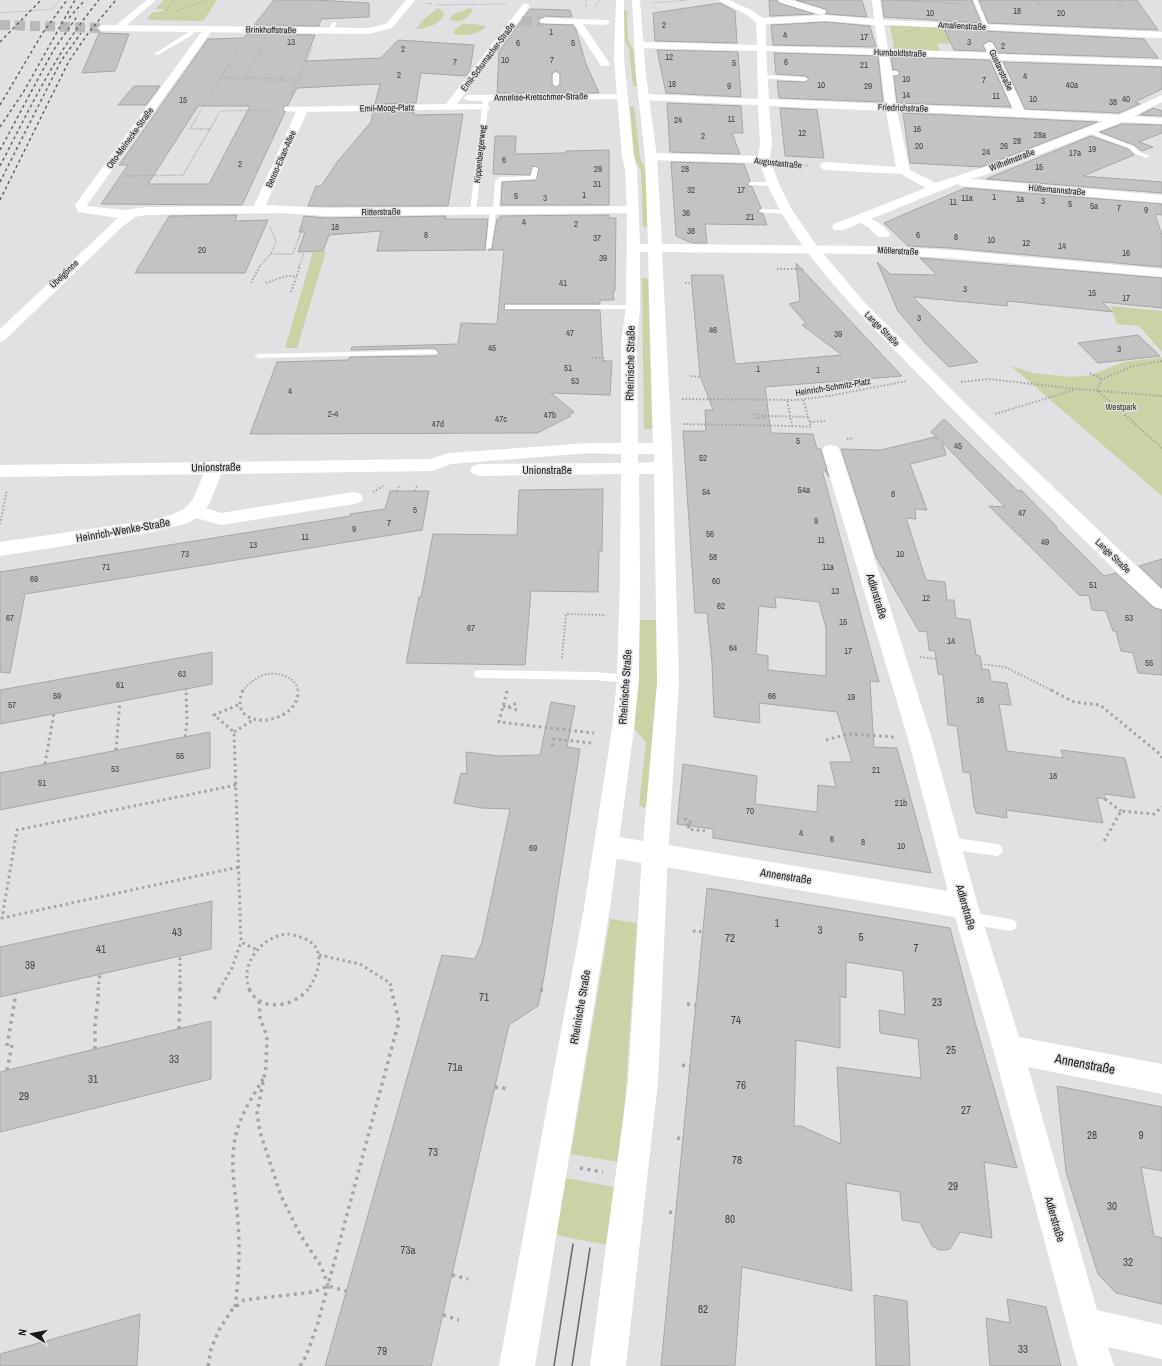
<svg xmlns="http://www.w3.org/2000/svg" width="1162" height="1366" font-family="'Archivo Narrow',sans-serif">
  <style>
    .green { fill: #cad2a6 }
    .building { fill: #c4c3c4; stroke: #a8a7a8; fill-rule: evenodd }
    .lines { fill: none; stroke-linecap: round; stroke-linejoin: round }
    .street-tunnel { stroke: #b8b9ba; stroke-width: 10; stroke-dasharray: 10 5; stroke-linecap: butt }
    .secondary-tunnel { stroke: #b8b9ba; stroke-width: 10; stroke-dasharray: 10 5; stroke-linecap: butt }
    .path-far4 { stroke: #a4a5a6; stroke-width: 1; stroke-dasharray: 1 1.5; stroke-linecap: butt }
    .path-far3 { stroke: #a4a5a6; stroke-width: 1.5; stroke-dasharray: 1 1.5; stroke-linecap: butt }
    .path-far2 { stroke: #a4a5a6; stroke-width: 2; stroke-dasharray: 1.5 2; stroke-linecap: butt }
    .path-far1 { stroke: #a4a5a6; stroke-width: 3; stroke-dasharray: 2.5 3.5; stroke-linecap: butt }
    .path { stroke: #a4a5a6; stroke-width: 3.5; stroke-dasharray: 3 4.5; stroke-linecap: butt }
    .lane { fill: #fff; fill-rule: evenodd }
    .street { fill: #fff; fill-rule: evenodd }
    .secondary { fill: #fff; fill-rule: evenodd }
    .tram { stroke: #676767; stroke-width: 1.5 }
    .rail { stroke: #676767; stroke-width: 1.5; stroke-dasharray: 3 3; stroke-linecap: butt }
    .labels { text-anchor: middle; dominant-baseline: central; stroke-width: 3; stroke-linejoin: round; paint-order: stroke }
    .number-label { font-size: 9px; fill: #444 }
    .far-street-label { font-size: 9px; fill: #191919; stroke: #e0e1e2 }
    .far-park-label { font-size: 9px; fill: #31360f; stroke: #e0e1e2 }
    .street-label { font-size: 11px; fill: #191919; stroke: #e0e1e2 }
    .near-number-label { font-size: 11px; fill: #444 }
    .near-street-label { font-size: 13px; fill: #191919; stroke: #e0e1e2 }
  </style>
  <rect width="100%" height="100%" fill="#e0e1e2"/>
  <path class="green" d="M164,0H217L203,21L148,20L147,19L153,12H160L164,9H155Z
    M438,8L444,13C443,24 425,29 416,29L423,20Z
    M469,8L473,9C470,18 458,25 449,19L454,14Z
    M624,10H627L628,40L633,49L637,87L633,86L629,49L625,41Z
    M463,24H473L486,26C482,34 460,38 453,33L457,28Z
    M890,25L974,29L977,35L957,37L948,44L937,43L940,51L894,49Z
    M630,106H634L640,158L645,169L648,227H643L641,171L634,156Z
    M326,251L297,348H285L313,252Z
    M642,278L648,279L652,429H644Z
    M1111,306L1162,311V352L1139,326L1117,324Z
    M1162,357V496L1011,366L1033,373L1072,377L1091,375L1124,362Z
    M640,620H657L658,677L647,806L644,808L639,805L646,742L635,730L634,726L638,676Z
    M610,919L637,923L625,1100L619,1162L571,1154Z
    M566,1178L614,1187L606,1245L556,1235Z"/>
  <path class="building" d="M274,0H316L369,3V17L321,19L319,26L254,25Z
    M769,0H777L779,3L814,14L770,16Z
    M796,0H862L867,17L826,14L827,11L825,9Z
    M882,0H972L981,23L884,17Z
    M979,0H1137L1158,30L988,23Z
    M720,3L735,11L737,43L655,41L653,13Z
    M530,9L570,10L572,17L544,16L538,21L541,24L573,25L576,30L586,64L599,93H497L499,51ZM555,71L560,74V84L557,87L552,84V74Z
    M826,22L870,26L876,47L773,45L771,25Z
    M944,29L1144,39L1158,58L999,53L993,42L989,41L983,45L986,51L954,50Z
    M99,33L129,34L115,71L82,73Z
    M247,34L315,35L305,61L381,58L398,40L474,45L470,70L466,76L421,73L416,103L375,104L380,84L297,88L288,105L285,106L283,108L285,112L242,205L101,204L128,165H119L208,39L244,38ZM198,106H250L209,184H148Z
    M657,50L738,52L741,97L666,93Z
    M774,53L878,56L883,102L779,98L777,81L805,82L809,79L805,76L776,74Z
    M891,57L990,60L1011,107L897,103L894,76H897L900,73L897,70H893Z
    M1003,62L1162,67V89L1135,102L1140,104L1119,113L1025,109Z
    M134,86H160L146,105H118Z
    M667,103L741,106L743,133H732L740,154L670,152Z
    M780,108L817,110L824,158L785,156Z
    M1153,108L1162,111V116L1140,115Z
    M373,112H414V115L463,114L448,206H308L316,186H321L338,161L371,122Z
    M903,113L1097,122L981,167L910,163Z
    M1122,124L1162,125V133L1139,142L1153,147L1142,151L1134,145L1100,132Z
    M495,136H516L515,154L566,153V151L609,150V205H501L502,182L536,180L539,168L538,167L532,166L530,175L493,174Z
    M1091,136L1128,149L1134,155L1083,176L1162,182V193L986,179Z
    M671,162L744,164L750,181L747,185L752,187L761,208L758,212L763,214L767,225L705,224L707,243H692L676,236Z
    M965,188L1162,204V215L1155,214L1162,235V267L950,248L908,246L884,223Z
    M237,215L235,221L268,220L245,273H135L169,216Z
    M609,215V218H616L615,291H613L614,300H600V304H505L504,309L505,310H600L603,361H612L610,395L551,393L574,412L569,414L571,416L537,433L250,434L277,362L349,360L350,357L437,356L439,352L434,348L351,350L352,347L458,344L461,323L497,324L504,250H488L492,248L497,219H500V216Z
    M304,216L326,218L446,216L445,219H488L485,250L377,251L381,231L329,235L323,251L298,252L305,232H299Z
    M920,258L1162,278V308L1102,302L1113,312L1007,301L1008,306L913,297L978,362L949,367L926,344L898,311L877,262L890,274L937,275Z
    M796,263L902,376L765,387L771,433L813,434L817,449H821L829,477L824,469L822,470L879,682L870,681L874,747L897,748L931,873L713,838V829L677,824L683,764L757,776L755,804L817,812L818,785L836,787L830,762H852L837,712L759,703L760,723L714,717L712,663L707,613H695L683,431H706L705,410H713L700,375L691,275H723L735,364L842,355L802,325L806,323L789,304L800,301ZM775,597L819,602L826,628V676L768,670V656L756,654L759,606L776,608Z
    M1138,335L1160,356L1098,363L1078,343Z
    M944,419L1018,491L1021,490L1057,527L1056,528L1104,576L1116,573L1154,608L1162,610V675L1138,673L1133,653L1121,651L1116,631H1113L1106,611L1092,610L1089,596L1079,595L989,506L1005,507L942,442L946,455L910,464L927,510L915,509L916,519L906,518L926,580L945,582L947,600H954L956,618L970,620L976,655L980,656L982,669L989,670L991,681L1007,683L1011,705L999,704L1007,751L1063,758L1061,750L1125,758L1135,798L1104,794L1105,799L1097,798L1103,823L1006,810L1007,818L976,813L975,807H974L970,773L963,772L957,726L948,725L943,675L938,674L935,651L929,650L927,632L919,631L876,557L841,449L881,450L935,437L939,440L931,432Z
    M603,489L602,551H599L598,592L531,591L525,665L406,663L419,597H421L433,534L517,535L519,490Z
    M390,491H429L422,530L25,594L10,673L0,672V572L351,516L350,514L385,509Z
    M1162,559V588L1139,566Z
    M212,652V684L0,724V690Z
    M551,702L575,706L567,747L580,749L544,977L538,1006L509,1025L431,1366H325L442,955L475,959L482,942L510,809L482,808L454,803L461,773L467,774L466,752L499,756L540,755Z
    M210,732V768L0,810V773Z
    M707,888L950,928L976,1026L1017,1168L984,1162L992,1238L960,1232L950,1249L944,1250H939L932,1246L920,1223L902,1220L900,1192L846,1183L852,1291L742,1267L735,1366H661ZM846,962L903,971L905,1015L879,1010L880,1033L918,1039L921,1078L837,1067L841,1144L801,1126H794L796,1040L840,1048V996L846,998Z
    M212,901L211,949L0,997V947Z
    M211,1021V1079L0,1132V1072Z
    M1057,1086L1162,1107V1171L1141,1167L1154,1236L1162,1238V1304L1116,1293L1098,1274L1066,1172Z
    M874,1295L907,1301L910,1366H876Z
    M1007,1299L1046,1307L1061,1366H990L986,1318L1010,1323Z
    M140,1314L137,1366H0V1354Z"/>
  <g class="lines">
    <path class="street-tunnel" d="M522,21H544"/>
    <path class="secondary-tunnel" d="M0,25L102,28"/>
    <path class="path-far4" d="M586,0V6
      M894,0L961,4
      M1036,0L1044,13
      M426,3L433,4
      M653,3L688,0
      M1119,3V6H1122
      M437,5L506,4
      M595,6L600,0
      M166,10L174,0
      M176,11L207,0
      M0,13L53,9L60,0
      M221,78L240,46
      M245,78H283L281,80H297
      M270,78L268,82H280L281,80
      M290,95L313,47
      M196,118L221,78H245L264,45
      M216,118L221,111L273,110"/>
    <path class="path-far3" d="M190,129L197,117
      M190,129H210L217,117
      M785,162L809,166
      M125,176L183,175L210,129
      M270,227L276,242L271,254
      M259,267L271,254H293L303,227
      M299,267L304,253"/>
    <path class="path-far2" d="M777,269H804
      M251,283L260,266
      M266,283L286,276H297
      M685,283H692
      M291,292L300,266
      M592,358H604V361
      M1162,361L1133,366L1102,379L1097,390L1162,448
      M1090,373L1102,379
      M691,376L700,377
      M855,380L860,390
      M961,382L989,379L1076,389L1162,396
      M682,399L796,400L829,396L907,381
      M754,414L768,416L809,417
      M995,414L1074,390
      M755,418L766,417
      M810,422L825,421
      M683,424L792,426L787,400
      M792,426L811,427L803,399
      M847,439L854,438
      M397,491L399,486
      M415,491L417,486
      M373,492L383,486
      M0,524L7,490
      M920,657L936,659
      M562,658L566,614L606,615
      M981,664L1005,667L1053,691
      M186,689V691
      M242,691C248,684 259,675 268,674C280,672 297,678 298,691"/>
    <path class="path-far1" d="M243,690C224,734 301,726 298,690
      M1051,690L1074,702L1100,705L1161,755L1162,758
      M507,691L499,722L594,733
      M238,705L214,715L234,732L241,942L257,950
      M503,706L517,710
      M508,707L519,702
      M234,732L253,720
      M185,737L187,721L186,690
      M826,740L848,734L895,737
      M552,746L554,739L592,743
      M116,750L120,701
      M45,764L54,713
      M236,785L17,830L2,918L239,867
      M1105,799L1121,811
      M685,818L689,826L692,818
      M689,826L688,829L705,831
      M1104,841L1121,811L1154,814L1162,807
      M693,931L703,932
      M319,955L360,964L390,983L392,990
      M98,990L100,974
      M180,990V956
      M219,990L232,968L241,942
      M250,990C238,966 262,935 288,934C291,934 296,936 300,937C328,945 320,971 308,990"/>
    <path class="path" d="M249,989C261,1013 294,1007 308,989
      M540,990L546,991
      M214,999L220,989
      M259,1001L260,1019L267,1036L266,1067L257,1113L260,1132L281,1196L301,1236L321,1266L328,1285
      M687,1004L696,1005
      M179,1029L180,989
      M7,1046L16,993
      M95,1049V1026L99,989
      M682,1065L690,1067
      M7,1070L12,1045
      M495,1087L509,1089
      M677,1138L683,1139
      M580,1168L603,1172
      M669,1212L675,1213
      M452,1275L468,1279
      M235,1307C239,1279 240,1250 238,1222C236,1192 228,1161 237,1131C242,1112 253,1096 263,1079
      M443,1315L459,1320
      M208,1366L211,1349L220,1328L232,1310L244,1300L314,1292L328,1286L346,1291
      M300,1366L306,1356L317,1326L399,1021L391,989"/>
    <path class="lane" d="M973,0H977L989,28L985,27Z
      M333,22L337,23L331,32H327Z
      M195,28L199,29L189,37L158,55L154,54Z
      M886,71H896L899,73L896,75L884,74V72Z
      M556,72L559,74V84L556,86L553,84V74Z
      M762,75L805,77L808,79L805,81L760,78V76Z
      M486,96L489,98L476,211L473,213L470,211L483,98Z
      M1086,130H1090L1133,146L1140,152L1150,156L1147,158L1136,154L1129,148L1086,132Z
      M533,167L538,168L536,179L501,181L499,210L496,212L491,248L486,249L490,210L493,208L495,181L500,177L531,176Z
      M751,182H773L776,184L773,186L749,185L748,184Z
      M762,209L787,210L790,212L787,214L760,212L759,211Z
      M505,305H633L637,307L633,309H505Z
      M434,350L438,352L437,354L258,358L254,356L258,354Z
      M479,670L594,672L628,675L632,676L633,679L632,682L628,683L594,680L479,678L475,677L474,674L475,671Z
      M948,837L997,844L1001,846L1003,850L1001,854L997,856L948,849L944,847L942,843L944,839Z
      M969,912L1010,919L1015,921L1017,925L1015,929L1010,931L969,924L964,922L962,918L964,914Z"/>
    <path class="street" d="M147,0H156L121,30H115L113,28L115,26Z
      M718,0H729L751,10L763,18L826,15L874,19L872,0H880L883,20L1162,32V38L884,25L888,49L988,53L984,45L989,42L992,43L998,54L1162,60V66L1001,60L1024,110L1119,115L1162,95V102L1134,116L1162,118V124L1122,122L995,172L971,179L1162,195V203L962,186L957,184L871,219C879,222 885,227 890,234L888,237H878L868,227L860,223L844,230H834L832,227L834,224L926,188L901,174L826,170L822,169L820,166L822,163L826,162L896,167L886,111L769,106L772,144L770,157L772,165L779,184L792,210L817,246L864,302L973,411L1162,590V609L1155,607L1128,583C1058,514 987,445 918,374C862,316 783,242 760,163L647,160L645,157L647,154L651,153L758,156L760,144L758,105L643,100L638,97L643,94L758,99L757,51L639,48L634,45L639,42L757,45L756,22L745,14ZM826,21L875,25L878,49L766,46V24ZM766,51L879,55L885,104L769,99ZM889,55L991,59L1013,109L896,104ZM897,111L1104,121L987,166L936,183L910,170Z
      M778,0H791L825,10L826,12L822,15L779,2Z
      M526,3L530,6L457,104H485L490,107L489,109L307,112L266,205L326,208L633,206L638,207L639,210L638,213L326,216L281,213L147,215L135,217L122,227L5,340L0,342V329L118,218L78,212L75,205L205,27L208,26L213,29L87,205L88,206L123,210L147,207L254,206L296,112L285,111L284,109L285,107L446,104L523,4Z
      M544,18L608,20L610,22L605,25L583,24L610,64L609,66H601L574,24L541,23L539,21L541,19Z
      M623,94L627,95L628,97L627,99L468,101L463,98L468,95Z
      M831,445L837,446L840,450L932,739L978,906L1019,1037L1162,1064V1094L1028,1067L1097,1310L1162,1325V1359L1108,1347L1114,1366H1078L993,1049L955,917L607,857L598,854L594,846L598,838L607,835L948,891L908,739L822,450L825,446Z
      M215,461L221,463L224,467L210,502L206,508L221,513L354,492L361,494L363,498L361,502L354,504L221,525L196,518L188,523L152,532L0,556V542L152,520C194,510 191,505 206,467L209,463Z"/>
    <path class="secondary" d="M406,0H415L392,28L368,34L102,31L97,28L102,25L368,28L386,24Z
      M616,0H624V59L634,157L637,169L640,244H648L645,157L636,75L632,0H640L646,75L657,157L662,244L875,246L950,250L1162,269V277L950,258L875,254L662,252L672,449L679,683L668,854L658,1082L626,1366H590L628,1082L642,854L657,683L654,474H639L640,577L639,679L634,729L610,908L535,1366H499L584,908L612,729L617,679L620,577L621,474L479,476L473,474L470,470L473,466L479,464L621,463V454L589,453L451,464L432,471L0,477V465L430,459L449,453L589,443H621V342L626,307L627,210L625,169L622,157L614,59ZM640,252H648L653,443H638L637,342L640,307ZM638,454H654V462L638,463Z"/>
    <path class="tram" d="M554,1366L573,1244
      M572,1366L590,1248"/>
    <path class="rail" d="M69,18L85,0
      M0,42L41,0
      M0,105L42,34L67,0
      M0,127L24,91L75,0
      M0,150L53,51L78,15
      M0,166C30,108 57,50 99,0
      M0,182L61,61L81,33
      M0,200L69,61L89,32L116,0"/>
  </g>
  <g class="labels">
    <g class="number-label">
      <text x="1017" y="11">18</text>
      <text x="930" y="13">10</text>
      <text x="1061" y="13">20</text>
      <text x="664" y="25">2</text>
      <text x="551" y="32">1</text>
      <text x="785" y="35">4</text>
      <text x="864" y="37">17</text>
      <text x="291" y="42">13</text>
      <text x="969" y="42">3</text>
      <text x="518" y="43">6</text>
      <text x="573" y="43">5</text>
      <text x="1003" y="46">2</text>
      <text x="403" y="49">2</text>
      <text x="669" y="57">12</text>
      <text x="505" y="60">10</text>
      <text x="552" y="60">7</text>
      <text x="455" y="62">7</text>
      <text x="786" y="62">6</text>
      <text x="734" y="63">5</text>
      <text x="864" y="65">21</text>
      <text x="399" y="75">2</text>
      <text x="1025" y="76">4</text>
      <text x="906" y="79">10</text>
      <text x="984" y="80">7</text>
      <text x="672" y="84">18</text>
      <text x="821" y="85">10</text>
      <text x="1072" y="85">40a</text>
      <text x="729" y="86">9</text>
      <text x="868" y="86">29</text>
      <text x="906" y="95">14</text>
      <text x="996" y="96">11</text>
      <text x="1033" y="99">10</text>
      <text x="1126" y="99">40</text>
      <text x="183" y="100">15</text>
      <text x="1113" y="102">38</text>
      <text x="731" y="119">11</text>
      <text x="678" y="120">24</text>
      <text x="917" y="129">16</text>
      <text x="802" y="133">12</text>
      <text x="1040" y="135">28a</text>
      <text x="703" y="136">2</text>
      <text x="1017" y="141">28</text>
      <text x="919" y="146">20</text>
      <text x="1004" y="146">26</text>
      <text x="1092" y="149">19</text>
      <text x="986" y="152">24</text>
      <text x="1075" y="153">17a</text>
      <text x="504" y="160">6</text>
      <text x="240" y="164">2</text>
      <text x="1039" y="167">15</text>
      <text x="598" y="169">29</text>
      <text x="685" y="169">28</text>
      <text x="597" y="184">31</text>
      <text x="691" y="190">32</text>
      <text x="741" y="190">17</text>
      <text x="584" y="195">1</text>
      <text x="516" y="196">5</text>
      <text x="994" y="197">1</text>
      <text x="545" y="198">3</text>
      <text x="967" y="198">11a</text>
      <text x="1020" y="199">1a</text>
      <text x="1043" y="201">3</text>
      <text x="953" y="202">11</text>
      <text x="1070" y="204">5</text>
      <text x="1094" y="206">5a</text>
      <text x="1119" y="208">7</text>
      <text x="1146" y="210">9</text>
      <text x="686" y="213">36</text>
      <text x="750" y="217">21</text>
      <text x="524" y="222">4</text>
      <text x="576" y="224">2</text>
      <text x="335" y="227">18</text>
      <text x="691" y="231">38</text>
      <text x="426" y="235">8</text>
      <text x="918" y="235">6</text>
      <text x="956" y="237">8</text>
      <text x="597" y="238">37</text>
      <text x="991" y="240">10</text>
      <text x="1026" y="243">12</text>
      <text x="1062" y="246">14</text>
      <text x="202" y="250">20</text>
      <text x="1126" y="253">16</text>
      <text x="603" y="258">39</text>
      <text x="563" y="283">41</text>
      <text x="965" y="289">3</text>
      <text x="1092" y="293">15</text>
      <text x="1126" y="298">17</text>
      <text x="919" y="318">3</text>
      <text x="713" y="330">46</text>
      <text x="570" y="333">47</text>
      <text x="838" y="334">39</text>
      <text x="492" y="348">45</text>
      <text x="1119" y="349">3</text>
      <text x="568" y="368">51</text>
      <text x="758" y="369">1</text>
      <text x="818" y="370">1</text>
      <text x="575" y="381">53</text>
      <text x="290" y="391">4</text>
      <text x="333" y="414">2-4</text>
      <text x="550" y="415">47b</text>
      <text x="501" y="419">47c</text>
      <text x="438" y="424">47d</text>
      <text x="798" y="441">5</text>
      <text x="958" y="446">45</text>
      <text x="703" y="458">52</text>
      <text x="804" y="490">54a</text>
      <text x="706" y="492">54</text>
      <text x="893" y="494">8</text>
      <text x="415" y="510">5</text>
      <text x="1022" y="513">47</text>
      <text x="816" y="521">9</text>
      <text x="389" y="523">7</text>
      <text x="354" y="529">9</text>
      <text x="710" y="534">56</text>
      <text x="305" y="537">11</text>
      <text x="821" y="540">11</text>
      <text x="1045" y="542">49</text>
      <text x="253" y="545">13</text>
      <text x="185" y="554">73</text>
      <text x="900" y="554">10</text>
      <text x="713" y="557">58</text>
      <text x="106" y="567">71</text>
      <text x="828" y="567">11a</text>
      <text x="34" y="579">69</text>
      <text x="716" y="581">60</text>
      <text x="1093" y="585">51</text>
      <text x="835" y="591">13</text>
      <text x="926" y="598">12</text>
      <text x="721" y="606">62</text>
      <text x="10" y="618">67</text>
      <text x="1129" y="618">53</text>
      <text x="843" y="622">15</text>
      <text x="471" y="628">67</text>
      <text x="951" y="641">14</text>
      <text x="733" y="648">64</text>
      <text x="848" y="651">17</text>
      <text x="1149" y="663">55</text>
      <text x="182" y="674">63</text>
      <text x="120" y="685">61</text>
      <text x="57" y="696">59</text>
      <text x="772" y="696">66</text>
      <text x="851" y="697">19</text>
      <text x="980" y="700">16</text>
      <text x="12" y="705">57</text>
      <text x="180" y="756">55</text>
      <text x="115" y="769">53</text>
      <text x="876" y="770">21</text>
      <text x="1053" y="776">18</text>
      <text x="42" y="783">51</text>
      <text x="901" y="803">21b</text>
      <text x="750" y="811">70</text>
      <text x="801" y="833">4</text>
      <text x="832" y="839">6</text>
      <text x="863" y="842">8</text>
      <text x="901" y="846">10</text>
      <text x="533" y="848">69</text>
    </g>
    <g class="far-street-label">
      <text transform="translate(962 26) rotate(3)">Amalienstraße</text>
      <text transform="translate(271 30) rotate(1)">Brinkhoffstraße</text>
      <text transform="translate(900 53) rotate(2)">Humboldtstraße</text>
      <text transform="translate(488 57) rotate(-53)">Emil-Schumacher-Straße</text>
      <text transform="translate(1001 70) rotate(65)">Gustavstraße</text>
      <text transform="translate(541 97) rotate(-1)">Annelise-Kretschmer-Straße</text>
      <text transform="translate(387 108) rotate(-1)">Emil-Moog-Platz</text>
      <text transform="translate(903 108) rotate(2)">Friedrichstraße</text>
      <text transform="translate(130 138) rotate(-54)">Otto-Meinecke-Straße</text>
      <text transform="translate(480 154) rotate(-84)">Kippenbergerweg</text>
      <text transform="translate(281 159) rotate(-66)">Benno-Elkan-Allee</text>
      <text transform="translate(1012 160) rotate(-21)">Wilhelmstraße</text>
      <text transform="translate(778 163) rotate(6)">Augustastraße</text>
      <text transform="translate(1057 190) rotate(5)">Hüttemannstraße</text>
      <text transform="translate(381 212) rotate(-1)">Ritterstraße</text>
      <text transform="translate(898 251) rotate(3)">Möllerstraße</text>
      <text transform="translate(64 274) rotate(-44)">Übelgönne</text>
      <text transform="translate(882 329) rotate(45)">Lange Straße</text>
      <text transform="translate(833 387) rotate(-9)">Heinrich-Schmitz-Platz</text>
      <text transform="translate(1113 556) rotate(44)">Lange Straße</text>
    </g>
    <g class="far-park-label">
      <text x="1121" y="407">Westpark</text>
    </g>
    <g class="street-label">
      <text transform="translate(630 363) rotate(-89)">Rheinische Straße</text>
      <text transform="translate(216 467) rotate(-1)">Unionstraße</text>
      <text x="547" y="470">Unionstraße</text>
      <text transform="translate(123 530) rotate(-10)">Heinrich-Wenke-Straße</text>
      <text transform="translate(877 596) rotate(73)">Adlerstraße</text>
      <text transform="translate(625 687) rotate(-86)">Rheinische Straße</text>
      <text transform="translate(786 876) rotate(9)">Annenstraße</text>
      <text transform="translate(966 907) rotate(74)">Adlerstraße</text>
      <text transform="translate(580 1007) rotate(-80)">Rheinische Straße</text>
      <text transform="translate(1055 1219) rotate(74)">Adlerstraße</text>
    </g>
    <g class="near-number-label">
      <text x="777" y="923">1</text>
      <text x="820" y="930">3</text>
      <text x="177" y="932">43</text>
      <text x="861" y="937">5</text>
      <text x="730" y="938">72</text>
      <text x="916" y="948">7</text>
      <text x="101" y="949">41</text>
      <text x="30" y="965">39</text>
      <text x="484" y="997">71</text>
      <text x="937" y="1002">23</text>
      <text x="736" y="1020">74</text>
      <text x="951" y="1050">25</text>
      <text x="174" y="1059">33</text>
      <text x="455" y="1067">71a</text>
      <text x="93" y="1079">31</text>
      <text x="741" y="1085">76</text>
      <text x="24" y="1096">29</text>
      <text x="966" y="1110">27</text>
      <text x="1092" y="1135">28</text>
      <text x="1141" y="1135">9</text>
      <text x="433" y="1152">73</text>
      <text x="737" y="1160">78</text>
      <text x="953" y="1186">29</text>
      <text x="1112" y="1206">30</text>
      <text x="730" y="1219">80</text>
      <text x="408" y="1250">73a</text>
      <text x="1128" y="1262">32</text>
      <text x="703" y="1309">82</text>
      <text x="1023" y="1349">33</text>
      <text x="382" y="1351">79</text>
    </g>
    <g class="near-street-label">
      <text transform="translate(1085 1064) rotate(11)">Annenstraße</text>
    </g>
  </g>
  <g transform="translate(32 1334) rotate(280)" stroke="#e0e1e2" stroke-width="3" paint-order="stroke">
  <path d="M0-3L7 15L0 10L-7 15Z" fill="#191919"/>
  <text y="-6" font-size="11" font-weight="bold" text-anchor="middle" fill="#191919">N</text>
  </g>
</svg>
